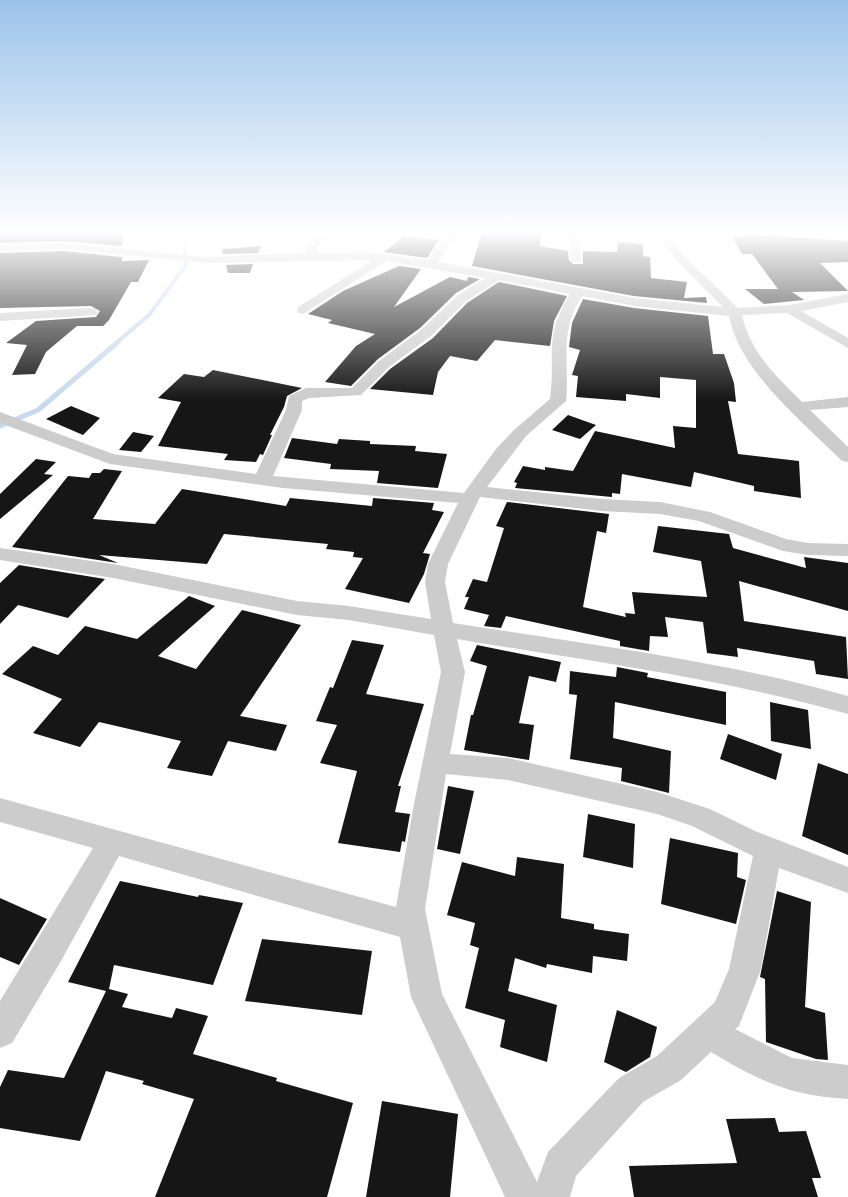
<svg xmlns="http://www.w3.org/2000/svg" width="848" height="1197" font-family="'Roboto Condensed',sans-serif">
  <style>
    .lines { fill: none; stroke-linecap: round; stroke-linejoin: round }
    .stream-far1 { stroke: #c7daed; stroke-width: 4 }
    .stream { stroke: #c7daed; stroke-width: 5 }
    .building { fill: #161616 }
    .street { fill: #ccc; fill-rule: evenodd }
  </style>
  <rect width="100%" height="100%" fill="#fff"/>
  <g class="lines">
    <path class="stream-far1" d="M116,343L149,315L186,265L184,232"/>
    <path class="stream" d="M0,426L38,410L118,342"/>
  </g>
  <path class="building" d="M0,232H123L122,246L64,241L0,243Z
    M482,232H541L540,246L568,251L569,260L573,264H583V251L617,252L618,243L620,242L643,244V256L650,257L651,278L687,282L684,298L706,297L707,303L634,296L472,266Z
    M742,234L848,241V262L820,263L848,291L792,292L804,300L764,304L745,289H778L752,254H742L732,236L744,237Z
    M404,236L439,240L427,258L384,252Z
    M261,246L258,253L223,254L222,249Z
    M64,251L122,257V261L149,260L138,282H131L109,320L103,326H77L46,352L35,374L12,375L27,345L6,343L36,321L96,317L100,311L91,306L0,308V253Z
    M253,264L250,273H228L226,265Z
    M399,266L421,269L394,307L450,277L467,281L468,277L480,279L456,293L420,328L378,359L351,386L325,382L356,346L375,334L328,323L332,320L308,314L343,291Z
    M499,282L567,296L554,321L550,346L495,340L477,361L450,356L438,372L433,395L370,389L390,369L433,338L467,303Z
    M583,299L634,308L708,316L713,354H724L734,383L736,402L728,401L738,454L799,461L801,498L754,491V486L694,472L691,487L622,474L620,494L612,493V497L515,488L517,483L514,482L523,466L545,470V467L573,471L595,431L675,448L673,426L696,428V380L660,377V398L626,394V401L576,397L578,376L572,375L580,350L569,347L572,323Z
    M213,370L302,388L287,396L284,407L270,435H272L263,455L260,454L256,462L224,460L228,454L158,446L181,402L158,398L184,374L204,377Z
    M71,406L100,418L83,435L46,419Z
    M568,415L596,425L580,439L552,430Z
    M133,432L154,436L141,452L119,450Z
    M292,438L337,444L339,439L370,441V444L416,446L415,451L447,454L438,488L377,483L379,471L330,469L331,464L284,458Z
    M36,459L56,462L44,474L53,475L0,519V494Z
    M104,469L122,471L93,519L155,524L182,489L286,506L290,498L372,506L373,498L434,503L432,510L444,512L423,553L430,554L424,574L409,603L345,589L363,558L353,557L354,552L326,549L328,544L224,534L207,564L99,555L118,563L12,547L68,476L89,478L92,473H100Z
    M507,502L609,514L606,533L597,531L583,607L626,617L625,613L635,614L632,592L707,597L701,561L653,552L658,526L729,534L733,548L806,568L804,557L848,563V611L739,581L744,621L846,637L848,679L816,674L814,661L737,648L738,657L707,653L703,622L665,617L668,637L650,636L649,651L620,646V641L506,616L501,628L484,626L489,615L464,609L469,597H465L473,579L487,582L504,528L496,526Z
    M19,565L105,579L68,618L18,605L0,624V583Z
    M189,596L215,606L158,656L196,669L242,610L301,625L240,716L287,725L276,751L228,741L212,776L167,768L181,741L99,722L80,747L33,733L62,699L2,674L33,646L58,655L85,626L137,639Z
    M352,640L384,645L366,694L424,704L398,786H401L395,812L410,814L405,842L402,841L400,852L338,843L357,771L320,763L337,725L316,721L330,687L333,688Z
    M477,645L561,662L556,682L529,676L519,723L534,725L529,760L464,750L471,715H473L487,666L470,661Z
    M617,667L648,673L647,677L726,692V725L615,702L613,738L671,751L669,793L621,781L622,768L570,759L577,695L569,694L570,671L616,677Z
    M770,702L808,710L811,749L771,741Z
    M728,734L782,754L776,780L720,759Z
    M818,763L848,774V855L802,836Z
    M448,786L474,791L460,854L437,849Z
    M588,814L635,824L633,868L583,857Z
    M670,838L738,853L737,877L746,880L736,924L661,904Z
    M517,857L564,864L561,918L594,924V929L629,934L627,961L593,956L592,973L547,964L546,968L515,958L508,991L557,1005L547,1062L500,1047L505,1020L465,1008L479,948L470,945L475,923L447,915L462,862L515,876Z
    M120,881L198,897L199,895L243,903L213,985L114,965L109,989L128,994L122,1007L172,1018L176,1008L208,1016L193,1054L277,1078L276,1081L353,1103L327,1197H155L194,1099L142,1084L144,1081L106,1071L80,1141L0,1128V1087L8,1070L64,1078L106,991L68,982Z
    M777,891L811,902L805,1007L825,1013L828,1060L816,1059L766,1042L765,979L760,977Z
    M0,898L47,919L19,965L0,957Z
    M262,939L372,951L362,1015L245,1001Z
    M617,1010L657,1027L650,1057L626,1072L604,1062Z
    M382,1101L458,1114L450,1197H366Z
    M775,1118L779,1132L806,1131L821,1178H812L818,1197H634L629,1166L737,1163L726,1119Z"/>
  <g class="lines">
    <path class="street" d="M332,232H353L324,240L317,247L318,253L364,252L428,260L447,232H458L438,262L634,298L723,307L676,260L655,232H666L684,256L738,308L789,305L848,294V302L801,311L848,338V348L787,313L742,315C750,352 776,376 802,402L848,397V407L810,410L848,447V462L842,461C803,422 739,371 729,316L634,306L582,296C558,333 570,361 566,401L526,436L487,487L602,499L660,502L710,512L786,539L808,543L848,544V556L808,555L783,551L699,521L660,514L602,511L480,497L448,564L445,582L453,623C585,644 719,660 848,696V714C720,678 588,661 457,639L465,672L450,754L508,758L657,792L710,809L755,831L848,867V893L779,868L761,969L739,1026L735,1029L792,1058L848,1065V1099C791,1096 759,1081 711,1052L681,1080L643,1102L576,1176L570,1197H505L411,997L400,937L119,856L61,961L12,1043L0,1048V1001L93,848L0,822V798L396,907L414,804L441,672L434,635L349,620L297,615L113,578L0,560V548L113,564L297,601L349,606L431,619L425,582L428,564L458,503L283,488L110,464L0,423V412L113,454L256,474L286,410L289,396L306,388H352L379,361L421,330L458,295L486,278L386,261L303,314L298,313L297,310L298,307L373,260L208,263L64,249L0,251V245L64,243L208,257L307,253L305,246L316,236ZM499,280L570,294C543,337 556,354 550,399L514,430L496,449L464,493L273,476L302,410V401L309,398L361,395L389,367L431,336L466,301ZM446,774L508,780L657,814L692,826L753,856L729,969L715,1002L657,1056L619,1078L548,1152L537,1182L442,994L425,909Z
      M570,232H580L581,262H573L571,260Z
      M764,232H848V238L769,235Z
      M91,308L96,309L98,312L96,315L0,321V313Z"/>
  </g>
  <linearGradient id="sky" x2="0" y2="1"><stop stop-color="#9bc3ea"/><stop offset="0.58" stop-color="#fff"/><stop offset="1" stop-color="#fff" stop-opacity="0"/></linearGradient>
  <rect width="848" height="400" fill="url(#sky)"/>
</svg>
